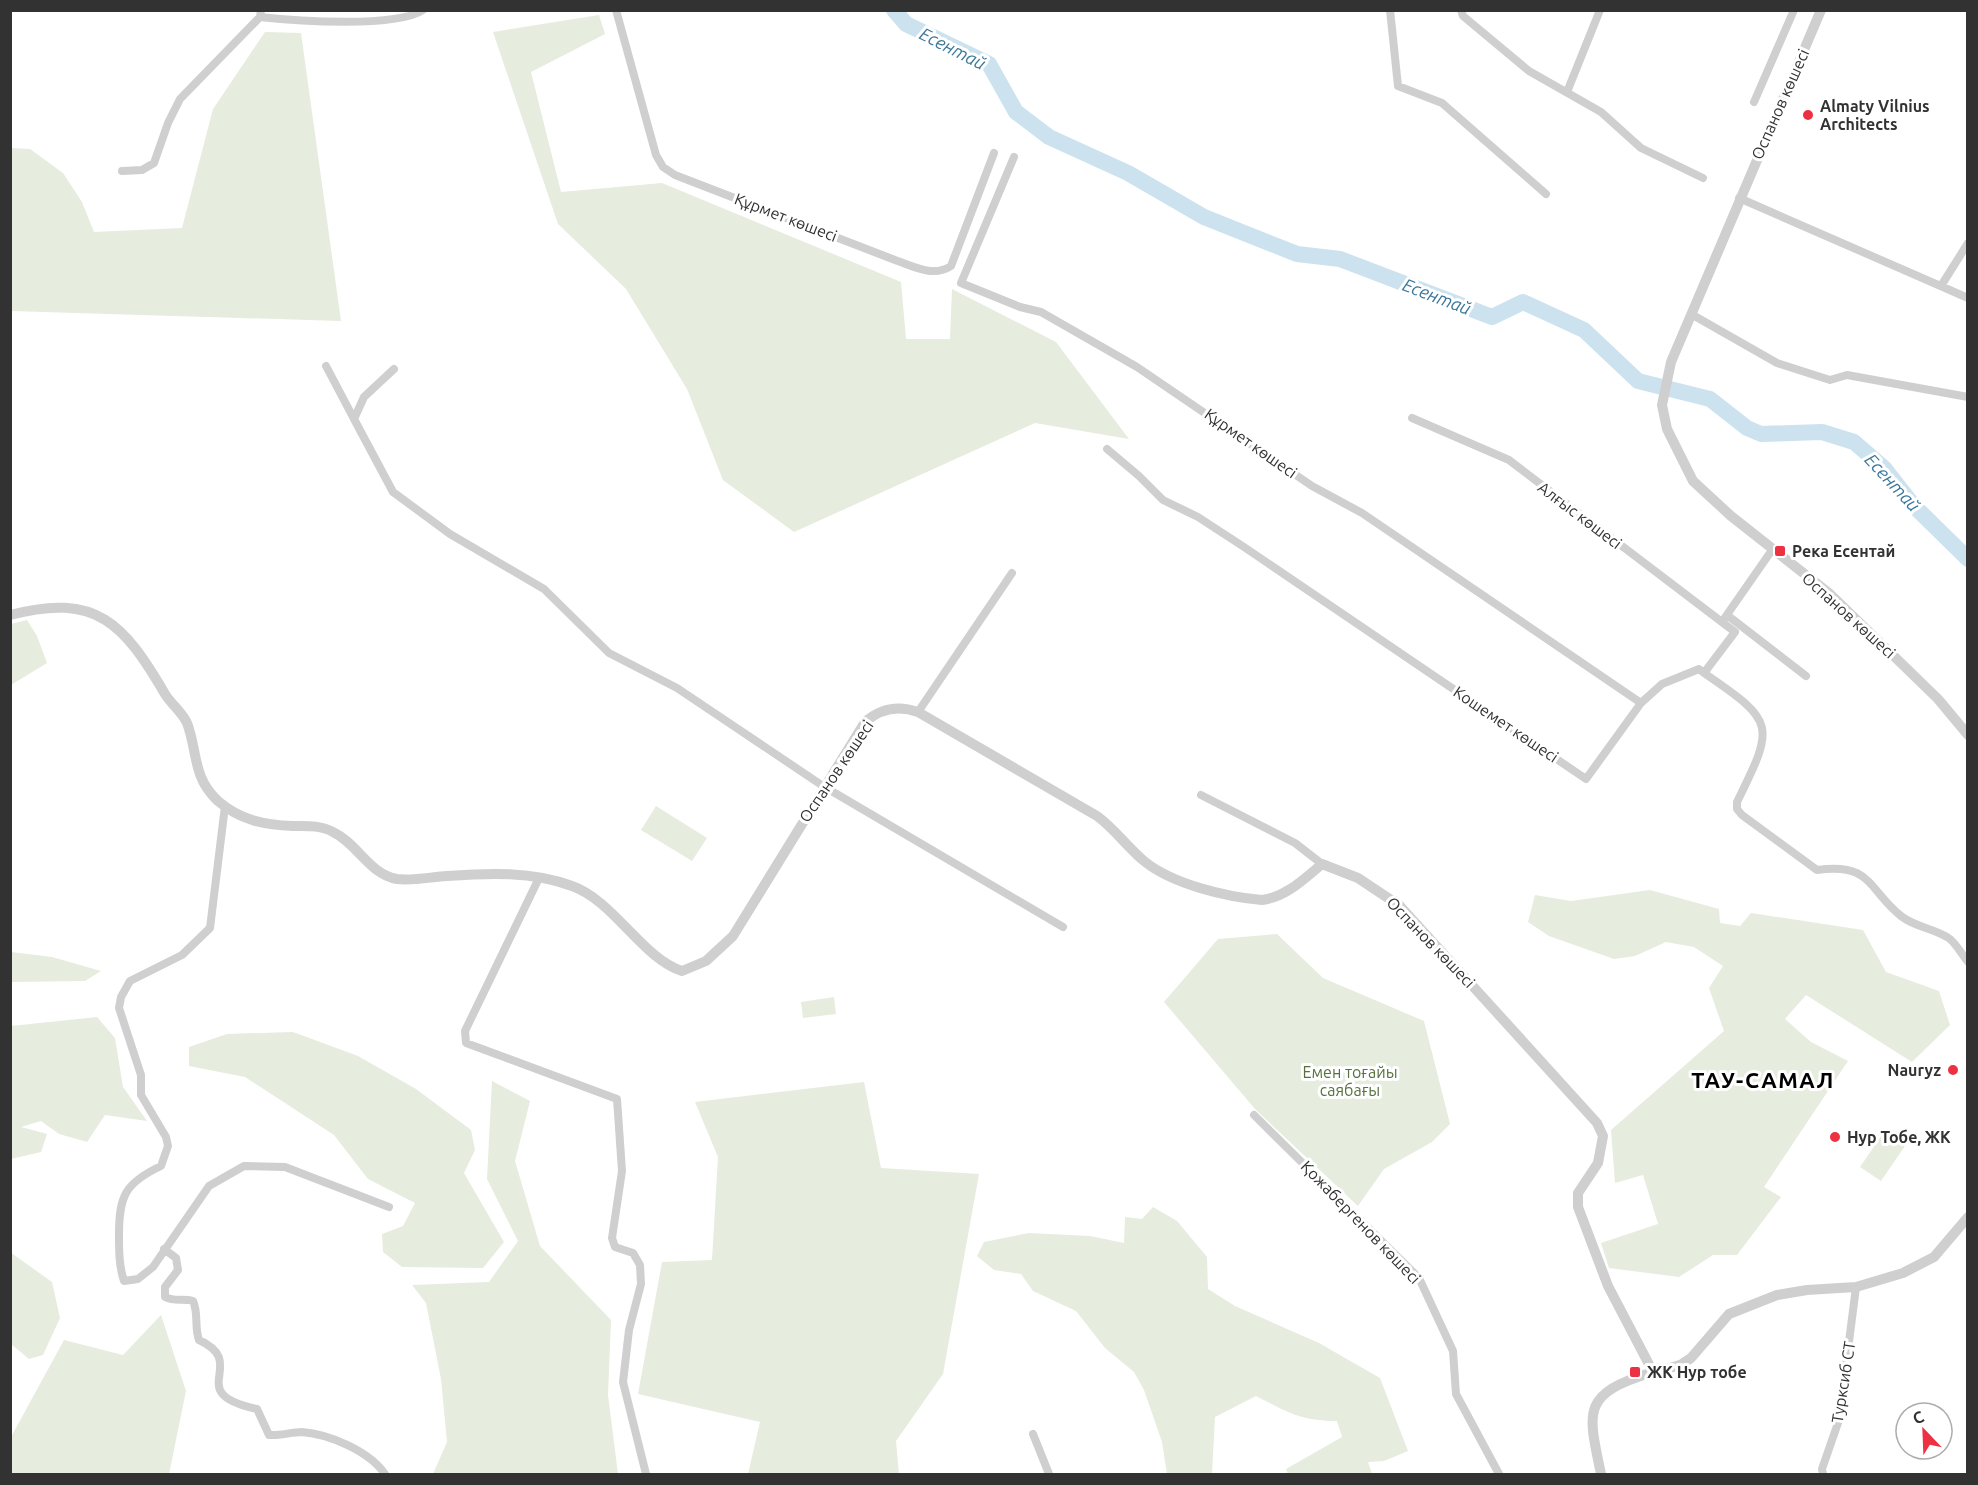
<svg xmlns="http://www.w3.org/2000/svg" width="1978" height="1485" font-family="Ubuntu,sans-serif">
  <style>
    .green { fill: #e6ecde }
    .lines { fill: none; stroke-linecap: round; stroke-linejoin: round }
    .river { stroke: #cde2ef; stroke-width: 16 }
    .minor { stroke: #cfcfcf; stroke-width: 8 }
    .tertiary { stroke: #cfcfcf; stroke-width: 10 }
    .poi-dot { fill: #ed3143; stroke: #fff; stroke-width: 2 }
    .labels { text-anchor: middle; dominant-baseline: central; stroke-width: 6; stroke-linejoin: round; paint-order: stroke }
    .street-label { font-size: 16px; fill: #323232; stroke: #fff }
    .poi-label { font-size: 16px; font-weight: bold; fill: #323232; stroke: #fff; text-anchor: start }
    .park-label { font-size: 16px; fill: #56713d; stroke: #fff }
    .water-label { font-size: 18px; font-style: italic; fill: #3b779a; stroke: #fff }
    .district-label { font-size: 22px; font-weight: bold; letter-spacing: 1.5px; fill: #000; stroke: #fff }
  </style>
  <rect width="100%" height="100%" fill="#fff"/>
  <path class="green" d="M599,15L605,34L531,72L561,192L662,183L901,282L906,339H950L952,289L1056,342L1129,439L1035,423L794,532L723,480L687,389L626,289L558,224L493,32Z
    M265,32L301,33L341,321L11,311V148L30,149L63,173L82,202L94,232L182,228L213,109Z
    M27,620L37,636L47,663L11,685V624Z
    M656,806L707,838L692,861L641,830Z
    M1650,890L1719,909L1720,923L1740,926L1751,913L1863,930L1886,972L1939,991L1950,1025L1912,1062L1806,995L1785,1019L1811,1042L1848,1061L1764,1187L1781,1197L1737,1255H1713L1679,1277L1609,1268L1601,1243L1658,1224L1643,1175L1615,1183L1611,1130L1724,1031L1709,988L1723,966L1694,947L1666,942L1635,956L1614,959L1549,936L1528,922L1535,895L1571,901Z
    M1277,934L1323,978L1424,1021L1450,1124L1432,1142L1384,1169L1358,1206L1255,1109L1164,1002L1218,939Z
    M11,952L52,957L101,971L85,981L11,982Z
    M834,997L836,1014L803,1018L801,1002Z
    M97,1017L115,1038L123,1087L147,1121L105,1115L87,1142L59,1134L41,1121L21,1127L47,1134L41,1152L11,1159V1026Z
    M293,1032L358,1056L416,1089L471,1130L475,1150L464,1173L504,1242L483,1268L402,1267L383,1252L382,1234L403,1226L415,1203L368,1179L334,1135L245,1077L189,1066V1047L227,1034Z
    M492,1081L530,1101L515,1161L540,1246L611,1320L608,1395L618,1474H433L447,1442L441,1379L426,1303L412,1285L489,1282L518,1241L487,1179Z
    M864,1082L881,1168L979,1174L943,1374L896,1441L899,1474H748L760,1422L638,1394L662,1262L712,1260L718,1157L695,1102Z
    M1886,1129L1907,1143L1881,1181L1860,1167Z
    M1153,1207L1177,1221L1207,1257L1208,1289L1235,1306L1319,1343L1380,1378L1408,1451L1384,1461L1368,1462L1372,1474H1288L1286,1469L1342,1437L1337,1421C1301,1421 1287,1412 1256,1396L1215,1417L1212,1474H1167L1162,1442L1144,1390L1134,1372L1105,1348L1076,1311L1033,1291L1021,1274L994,1270L977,1256L984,1242L1029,1233L1090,1236L1124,1243L1125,1217L1142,1219Z
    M10,1252L52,1282L60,1318L43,1355L29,1359L11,1344Z
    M161,1315L186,1391L169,1474H11V1437L64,1340L123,1355Z"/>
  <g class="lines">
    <path class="river" d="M894,10L906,24L989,64L1016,112L1049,137L1128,173L1204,217L1297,254L1340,259L1492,317L1523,302L1584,330L1638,381L1710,399L1747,428L1761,434L1822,432L1854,442L1884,468L1913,505L1968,559"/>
    <path class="minor" d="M616,10L656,155L663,167L675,175L895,260C913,266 933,278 951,266L994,153
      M1390,10L1398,86L1442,103L1546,194
      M1461,10L1463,16L1529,71L1601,112L1641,148L1703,178
      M260,17C295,21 396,28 423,10
      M1567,92L1600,10
      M1754,102L1794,10
      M1014,157L961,283L1020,307L1041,312L1137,367L1312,486L1362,513L1641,703
      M122,171L142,170L154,163L168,123L180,99L260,17L261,10
      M1739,198L1968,298
      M1941,286L1968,243
      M1691,314L1777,363L1830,380L1847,375L1968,397
      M326,366L354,419
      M394,369L364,397L354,419L393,492L450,534L544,589L609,653L677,688L823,786L1063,927
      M1107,449L1139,476L1163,500L1198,517L1244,547L1586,779L1641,703L1662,684L1699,669L1704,673L1735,632L1509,460L1412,418
      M1727,615L1806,676
      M1724,619L1772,550
      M1704,673C1776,722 1775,725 1737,802V809L1742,815L1817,870C1872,862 1868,890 1901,916C1915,927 1932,928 1947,937C1955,941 1962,955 1968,962
      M918,712L1012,573
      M1201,795L1295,843L1322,864
      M225,806L210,928L182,955L130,981L121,997L119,1008L141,1075V1095L166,1137L168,1146L161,1166C125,1183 119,1196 119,1235C119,1251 119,1266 124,1281L138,1279L153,1267L209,1186L244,1166L285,1167L389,1207
      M539,878L465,1031L466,1043L617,1099L622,1171L612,1238L615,1247L633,1253L640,1265L641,1284L629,1330L623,1382L646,1474
      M1254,1115L1419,1278L1453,1351L1456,1394L1499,1474
      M164,1249L176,1258L178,1270L165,1287V1297C175,1302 183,1298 193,1301C199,1314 194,1327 199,1340C251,1364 181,1393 257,1409L269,1435C280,1436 291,1432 302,1432C329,1434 369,1451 385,1474
      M1033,1434L1049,1474
      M1823,1474L1822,1469L1839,1420L1856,1287"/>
    <path class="tertiary" d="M1821,10L1671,362L1662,405L1667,429L1693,481L1731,516L1830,594L1938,699L1968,735
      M10,615C97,592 124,624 165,694C171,704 182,712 187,723C198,752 192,777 218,801C240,820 264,825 293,826C306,826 321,825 333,832C358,844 369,874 397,879C412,881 431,877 447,876C488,873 532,871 572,886C613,900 643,959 682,971L706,961L733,936L865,722C881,708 898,705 918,712L1097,816C1115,829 1127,847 1144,861C1172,884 1226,897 1262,900C1286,897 1304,879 1322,864L1358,878L1400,906L1597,1123L1603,1136L1598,1163L1578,1193V1207L1608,1286L1653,1372
      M1601,1474C1588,1412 1581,1394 1650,1373C1661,1369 1671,1369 1682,1364L1691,1358L1729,1314L1777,1295L1807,1290L1856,1287L1903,1273L1934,1257L1968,1217"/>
  </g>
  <g class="poi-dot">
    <circle cx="1808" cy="115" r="6"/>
    <rect x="1774" y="545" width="12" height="12" rx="3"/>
    <circle cx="1953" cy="1070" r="6"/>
    <circle cx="1835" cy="1137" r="6"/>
    <rect x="1629" y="1366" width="12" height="12" rx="3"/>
  </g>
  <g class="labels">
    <g class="street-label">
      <text transform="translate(1780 104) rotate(-66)">Оспанов көшесі</text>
      <text transform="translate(786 217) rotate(21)">Құрмет көшесі</text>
      <text transform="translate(1251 443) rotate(35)">Құрмет көшесі</text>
      <text transform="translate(1580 515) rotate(37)">Алғыс көшесі</text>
      <text transform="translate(1849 615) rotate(42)">Оспанов көшесі</text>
      <text transform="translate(1506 724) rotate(34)">Кошемет көшесі</text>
      <text transform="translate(836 771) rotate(-56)">Оспанов көшесі</text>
      <text transform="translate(1431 942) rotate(46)">Оспанов көшесі</text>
      <text transform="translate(1361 1222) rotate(46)">Қожабергенов көшесі</text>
      <text transform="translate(1843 1382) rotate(-81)">Турксиб СТ</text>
    </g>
    <g class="poi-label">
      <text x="1820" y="106">Almaty Vilnius<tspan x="1820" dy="18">Architects</tspan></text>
      <text x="1792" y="551">Река Есентай</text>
      <text x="1941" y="1070" text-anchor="end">Nauryz</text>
      <text x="1847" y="1137">Нур Тобе, ЖК</text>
      <text x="1647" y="1372">ЖК Нур тобе</text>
    </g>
    <g class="park-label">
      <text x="1350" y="1072">Емен тоғайы<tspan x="1350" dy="18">саябағы</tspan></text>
    </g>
    <g class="water-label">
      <text transform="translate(953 48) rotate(27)">Есентай</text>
      <text transform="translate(1437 296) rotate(21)">Есентай</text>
      <text transform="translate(1893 482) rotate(47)">Есентай</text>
    </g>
    <g class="district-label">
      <text x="1763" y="1079">ТАУ-САМАЛ</text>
    </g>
  </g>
  <rect width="1978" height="1485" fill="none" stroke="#323232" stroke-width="24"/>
  <g transform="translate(1924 1431) rotate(337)"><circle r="28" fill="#ffffff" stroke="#adadad" stroke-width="1.5"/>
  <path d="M0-4.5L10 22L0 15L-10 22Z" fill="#ed3143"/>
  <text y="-9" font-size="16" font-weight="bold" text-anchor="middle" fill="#323232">С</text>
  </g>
</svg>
